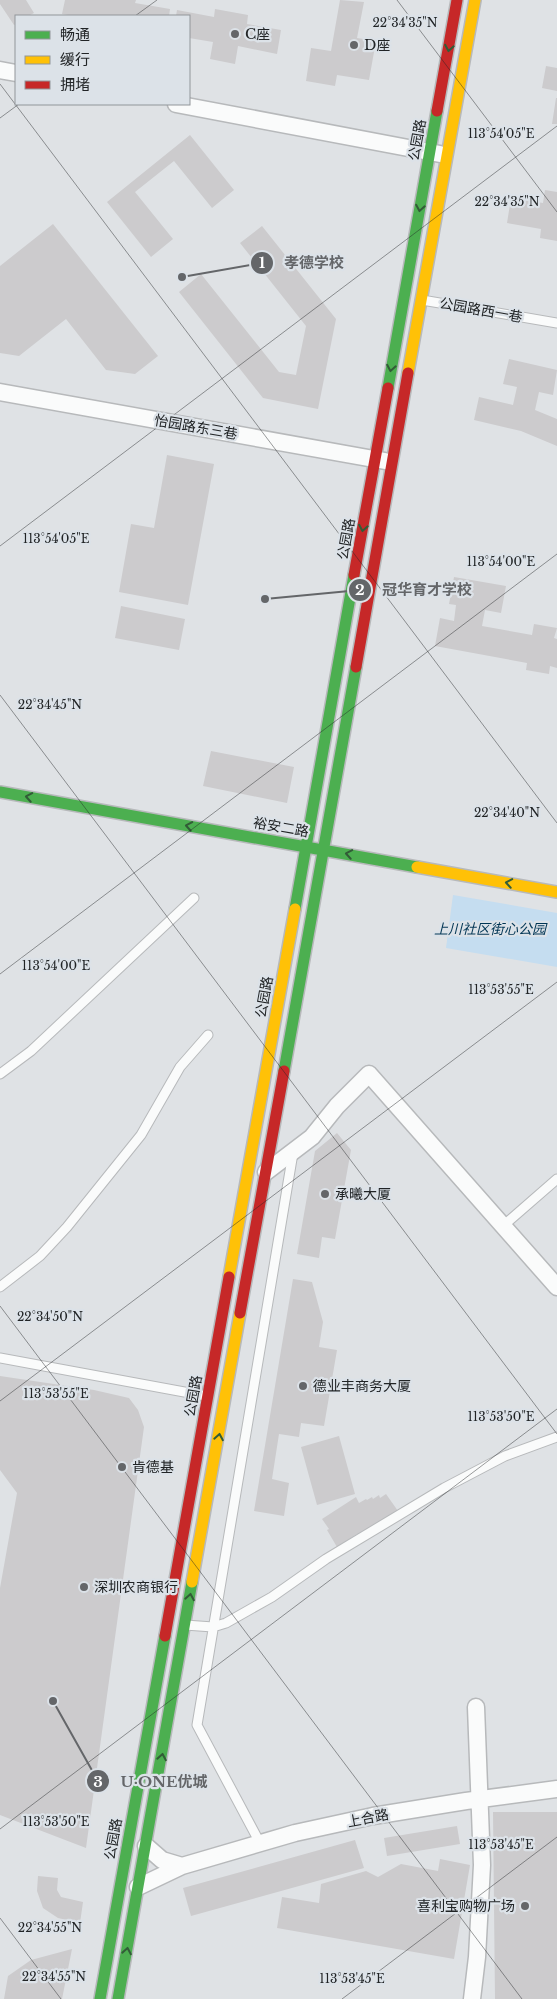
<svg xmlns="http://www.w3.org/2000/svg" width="557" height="1999" font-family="'Libre Baskerville','Noto Sans SC',serif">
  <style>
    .green { fill: #c5ddf0 }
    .building { fill: #cccbcd }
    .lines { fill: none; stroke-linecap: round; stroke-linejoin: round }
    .lane-casing { stroke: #b7b9bb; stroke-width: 11 }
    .street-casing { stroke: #b7b9bb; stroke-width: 19 }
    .fast-casing { stroke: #b7b9bb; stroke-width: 14 }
    .slow-casing { stroke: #b7b9bb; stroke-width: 14 }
    .jam-casing { stroke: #b7b9bb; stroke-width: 14 }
    .lane { stroke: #fafbfb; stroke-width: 9 }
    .street { stroke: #fafbfb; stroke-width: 16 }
    .fast { stroke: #4caf50; stroke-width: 11 }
    .slow { stroke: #ffc107; stroke-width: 11 }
    .jam { stroke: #c62828; stroke-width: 11 }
    .oneway { stroke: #325c37 }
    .ticks { fill: none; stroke: #212426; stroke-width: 1; stroke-opacity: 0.45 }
    .poi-dot { fill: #646669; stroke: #dce2e8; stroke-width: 2 }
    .labels { text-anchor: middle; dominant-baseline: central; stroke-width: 4.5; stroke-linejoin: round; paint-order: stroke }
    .poi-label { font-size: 14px; fill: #212426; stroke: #dce2e8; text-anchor: start }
    .street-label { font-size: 14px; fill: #212426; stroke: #dce2e8 }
    .park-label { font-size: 14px; font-style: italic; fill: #003554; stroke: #dce2e8 }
    .ticks-label { font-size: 12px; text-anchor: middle; fill: #212426; stroke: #dce2e8; stroke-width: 4.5; stroke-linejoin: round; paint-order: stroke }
    .leader { fill: none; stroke: #646669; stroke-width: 2 }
    .callout-dot { fill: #646669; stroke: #dce2e8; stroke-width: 2 }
    .mark-label { font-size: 15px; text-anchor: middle; font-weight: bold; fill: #fff }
    .callout-label { font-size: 15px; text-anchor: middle; font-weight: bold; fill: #646669; stroke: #dce2e8; stroke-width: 4.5; stroke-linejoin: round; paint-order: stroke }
  </style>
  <rect width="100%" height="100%" fill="#dfe2e5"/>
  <path class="green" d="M453,895L557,913V967L446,948Z"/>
  <path class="building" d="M0,0H26L34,13L28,16H16V24L14,25L0,4Z
    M65,0H136L135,3L170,9L169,16H74L62,14Z
    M340,0L364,2L357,38L376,41L369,80L337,75L335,86L306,81L311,48L331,51Z
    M215,9L248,15L247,24L281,30L277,54L238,46L235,64L210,59L213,42L189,38V16H176L177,10L214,17Z
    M546,66L557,68V91L542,88Z
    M556,98H557V124H552Z
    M190,135L234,190L212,208L174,161L135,192L173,239L151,257L107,202Z
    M545,190L557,192V241L540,238L541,229L507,223L511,198L543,203Z
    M53,224L158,356L135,374L106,370L66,319L19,356L0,353V266Z
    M262,226L336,319L318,409L263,398L179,292L201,274L279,372L296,375L306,326L240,243Z
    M509,359L557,370L553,395L539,392L535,410L557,419V446L521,431L474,420L479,397L513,405L517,387L503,384Z
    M167,455L214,464L188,605L119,592L131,524L154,528Z
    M454,577L506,586L501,613L485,610L482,626L532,635L534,624L557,628L554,638L557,639V668L550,666L549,674L526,670L527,663L435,646L440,618L454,621L456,605L449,604Z
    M121,606L185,619L179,650L115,638Z
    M211,751L294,767L287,803L203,786Z
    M337,1133L351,1150L335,1239L322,1237L319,1258L297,1254L315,1151Z
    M293,1279L312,1282L323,1322L319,1347L337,1350L324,1426L301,1423L299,1437L279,1434L272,1479L289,1483L284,1516L254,1511Z
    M0,1376L94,1390L129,1398L138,1410L144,1427L86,1848L0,1815V1588L17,1493L0,1470Z
    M339,1436L355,1494L317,1505L301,1447Z
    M386,1494L398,1511L359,1536L357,1534L337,1547L327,1530L329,1529L322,1519L356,1497L359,1503L366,1499L367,1500L372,1497L373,1499L379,1495L380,1498Z
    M493,1812H557V1999H495Z
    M457,1826L460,1844L387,1856L384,1838Z
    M355,1840L364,1868L191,1916L183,1888Z
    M440,1859L470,1865L454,1959L277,1928L282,1897L319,1903L321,1884L366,1871L378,1877L401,1864L438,1871Z
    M38,1876L58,1878L57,1890L61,1897L83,1902L80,1923L58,1918L43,1908L37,1891Z
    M72,1949L62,1999H4L8,1976L31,1960Z"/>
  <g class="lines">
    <defs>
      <path id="lane" d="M422,300L557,323
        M0,1074L31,1051L194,898
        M503,1226L557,1179
        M0,1287L40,1256L67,1227L141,1135L180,1067L208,1035
        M0,1358L206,1396
        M185,1625L213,1627L226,1623L272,1597L326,1559L444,1488L505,1456L557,1437
        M260,1843L197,1725L293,1153"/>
      <path id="street" d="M0,70L16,73
        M176,104L440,154
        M0,392L385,461
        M266,1172L312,1137L337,1106L369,1074L557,1287
        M146,1846L162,1860L182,1866
        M138,1887L182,1866L295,1833L373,1816L466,1801L557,1789
        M472,1999L477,1957L482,1865L476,1707"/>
      <path id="fast" d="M388,388L437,111
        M0,792L417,867
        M295,909L354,575
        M284,1071L356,667
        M100,1999L165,1636
        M118,1999L192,1582"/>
      <path id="slow" d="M408,373L475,0
        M417,867L557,892
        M229,1277L295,909
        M192,1582L240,1313"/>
      <path id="jam" d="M437,111L457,0
        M354,575L388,388
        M356,667L408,373
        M240,1313L284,1071
        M165,1636L229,1277"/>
    </defs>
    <use href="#lane" class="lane-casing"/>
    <use href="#street" class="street-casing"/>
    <use href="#fast" class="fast-casing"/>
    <use href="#slow" class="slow-casing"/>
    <use href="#jam" class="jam-casing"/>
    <use href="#lane" class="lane"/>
    <use href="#street" class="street"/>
    <use href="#fast" class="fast"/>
    <use href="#slow" class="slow"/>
    <use href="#jam" class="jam"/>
  </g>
  <defs><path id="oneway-chevron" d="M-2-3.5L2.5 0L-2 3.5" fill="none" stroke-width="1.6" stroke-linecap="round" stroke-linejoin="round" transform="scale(1.25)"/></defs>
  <g class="oneway">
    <use href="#oneway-chevron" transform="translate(449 48) rotate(100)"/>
    <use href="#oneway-chevron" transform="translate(420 208) rotate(100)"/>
    <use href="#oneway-chevron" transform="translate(391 368) rotate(100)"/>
    <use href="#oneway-chevron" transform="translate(363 528) rotate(100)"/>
    <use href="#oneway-chevron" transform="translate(29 797) rotate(-170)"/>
    <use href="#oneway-chevron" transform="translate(189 826) rotate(-170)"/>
    <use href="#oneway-chevron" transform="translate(349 854) rotate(-170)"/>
    <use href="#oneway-chevron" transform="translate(509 883) rotate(-170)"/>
    <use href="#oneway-chevron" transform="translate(219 1437) rotate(-80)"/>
    <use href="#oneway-chevron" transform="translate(190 1597) rotate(-80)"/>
    <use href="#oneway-chevron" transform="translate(162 1757) rotate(-80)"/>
    <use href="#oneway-chevron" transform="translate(127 1951) rotate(-80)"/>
  </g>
  <path class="ticks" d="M397,0L557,212M135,16L157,0M0,84L557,823M0,118L19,104M0,546L557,126M0,695L557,1434M0,974L557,554M0,1306L522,1999M0,1401L557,982M0,1829L557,1409M0,1918L61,1999M342,1999L557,1837"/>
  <g class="poi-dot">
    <circle cx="235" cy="34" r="5"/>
    <circle cx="354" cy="45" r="5"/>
    <circle cx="325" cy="1194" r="5"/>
    <circle cx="303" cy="1386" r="5"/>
    <circle cx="122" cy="1467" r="5"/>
    <circle cx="84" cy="1587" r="5"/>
    <circle cx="525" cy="1906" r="5"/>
  </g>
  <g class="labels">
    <g class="poi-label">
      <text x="245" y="34">C座</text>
      <text x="364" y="45">D座</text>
      <text x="335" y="1194">承曦大厦</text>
      <text x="313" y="1386">德业丰商务大厦</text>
      <text x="132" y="1467">肯德基</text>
      <text x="94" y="1587">深圳农商银行</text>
      <text x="515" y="1906" text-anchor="end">喜利宝购物广场</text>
    </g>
    <g class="street-label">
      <text transform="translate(417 140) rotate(-80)">公园路</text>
      <text transform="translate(481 310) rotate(10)">公园路西一巷</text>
      <text transform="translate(196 427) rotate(10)">怡园路东三巷</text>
      <text transform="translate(346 539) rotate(-80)">公园路</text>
      <text transform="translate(281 827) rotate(10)">裕安二路</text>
      <text transform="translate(264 997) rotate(-80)">公园路</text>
      <text transform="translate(193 1396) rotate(-80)">公园路</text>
      <text transform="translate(368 1818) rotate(-11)">上合路</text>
      <text transform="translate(113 1839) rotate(-80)">公园路</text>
    </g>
    <g class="park-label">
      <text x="490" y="929">上川社区街心公园</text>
    </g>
  </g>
  <g class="ticks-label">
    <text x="405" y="27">22°34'35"N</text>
    <text x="501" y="138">113°54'05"E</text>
    <text x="507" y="206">22°34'35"N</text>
    <text x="56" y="543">113°54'05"E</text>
    <text x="501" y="566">113°54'00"E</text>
    <text x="50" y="709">22°34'45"N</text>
    <text x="507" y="817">22°34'40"N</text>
    <text x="56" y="970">113°54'00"E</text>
    <text x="501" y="994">113°53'55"E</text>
    <text x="50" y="1321">22°34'50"N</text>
    <text x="56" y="1398">113°53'55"E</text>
    <text x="501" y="1421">113°53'50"E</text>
    <text x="56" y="1826">113°53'50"E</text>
    <text x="501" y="1849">113°53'45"E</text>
    <text x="50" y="1932">22°34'55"N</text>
    <text x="54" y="1981">22°34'55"N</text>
    <text x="352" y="1983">113°53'45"E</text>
  </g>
  <path class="leader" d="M182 277L262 263M265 599L360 590M53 1701L98 1781"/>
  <g class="callout-dot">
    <circle cx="182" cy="277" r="5"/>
    <circle cx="265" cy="599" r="5"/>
    <circle cx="53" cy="1701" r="5"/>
    <circle cx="262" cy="263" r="12"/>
    <circle cx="360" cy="590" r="12"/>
    <circle cx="98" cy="1781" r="12"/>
  </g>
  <g class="mark-label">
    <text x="262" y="268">1</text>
    <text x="360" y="595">2</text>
    <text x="98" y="1787">3</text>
  </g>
  <g class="callout-label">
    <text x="314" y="268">孝德学校</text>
    <text x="427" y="595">冠华育才学校</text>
    <text x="164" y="1787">U·ONE优城</text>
  </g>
  <rect x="15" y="15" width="175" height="90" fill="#dce2e8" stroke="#91969a"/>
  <rect x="25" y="31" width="25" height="8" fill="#4caf50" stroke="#91969a"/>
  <text x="60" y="40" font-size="15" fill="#212426">畅通</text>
  <rect x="25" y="56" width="25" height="8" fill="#ffc107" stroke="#91969a"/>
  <text x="60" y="65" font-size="15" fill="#212426">缓行</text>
  <rect x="25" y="81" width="25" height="8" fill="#c62828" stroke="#91969a"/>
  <text x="60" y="90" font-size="15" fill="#212426">拥堵</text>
</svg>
